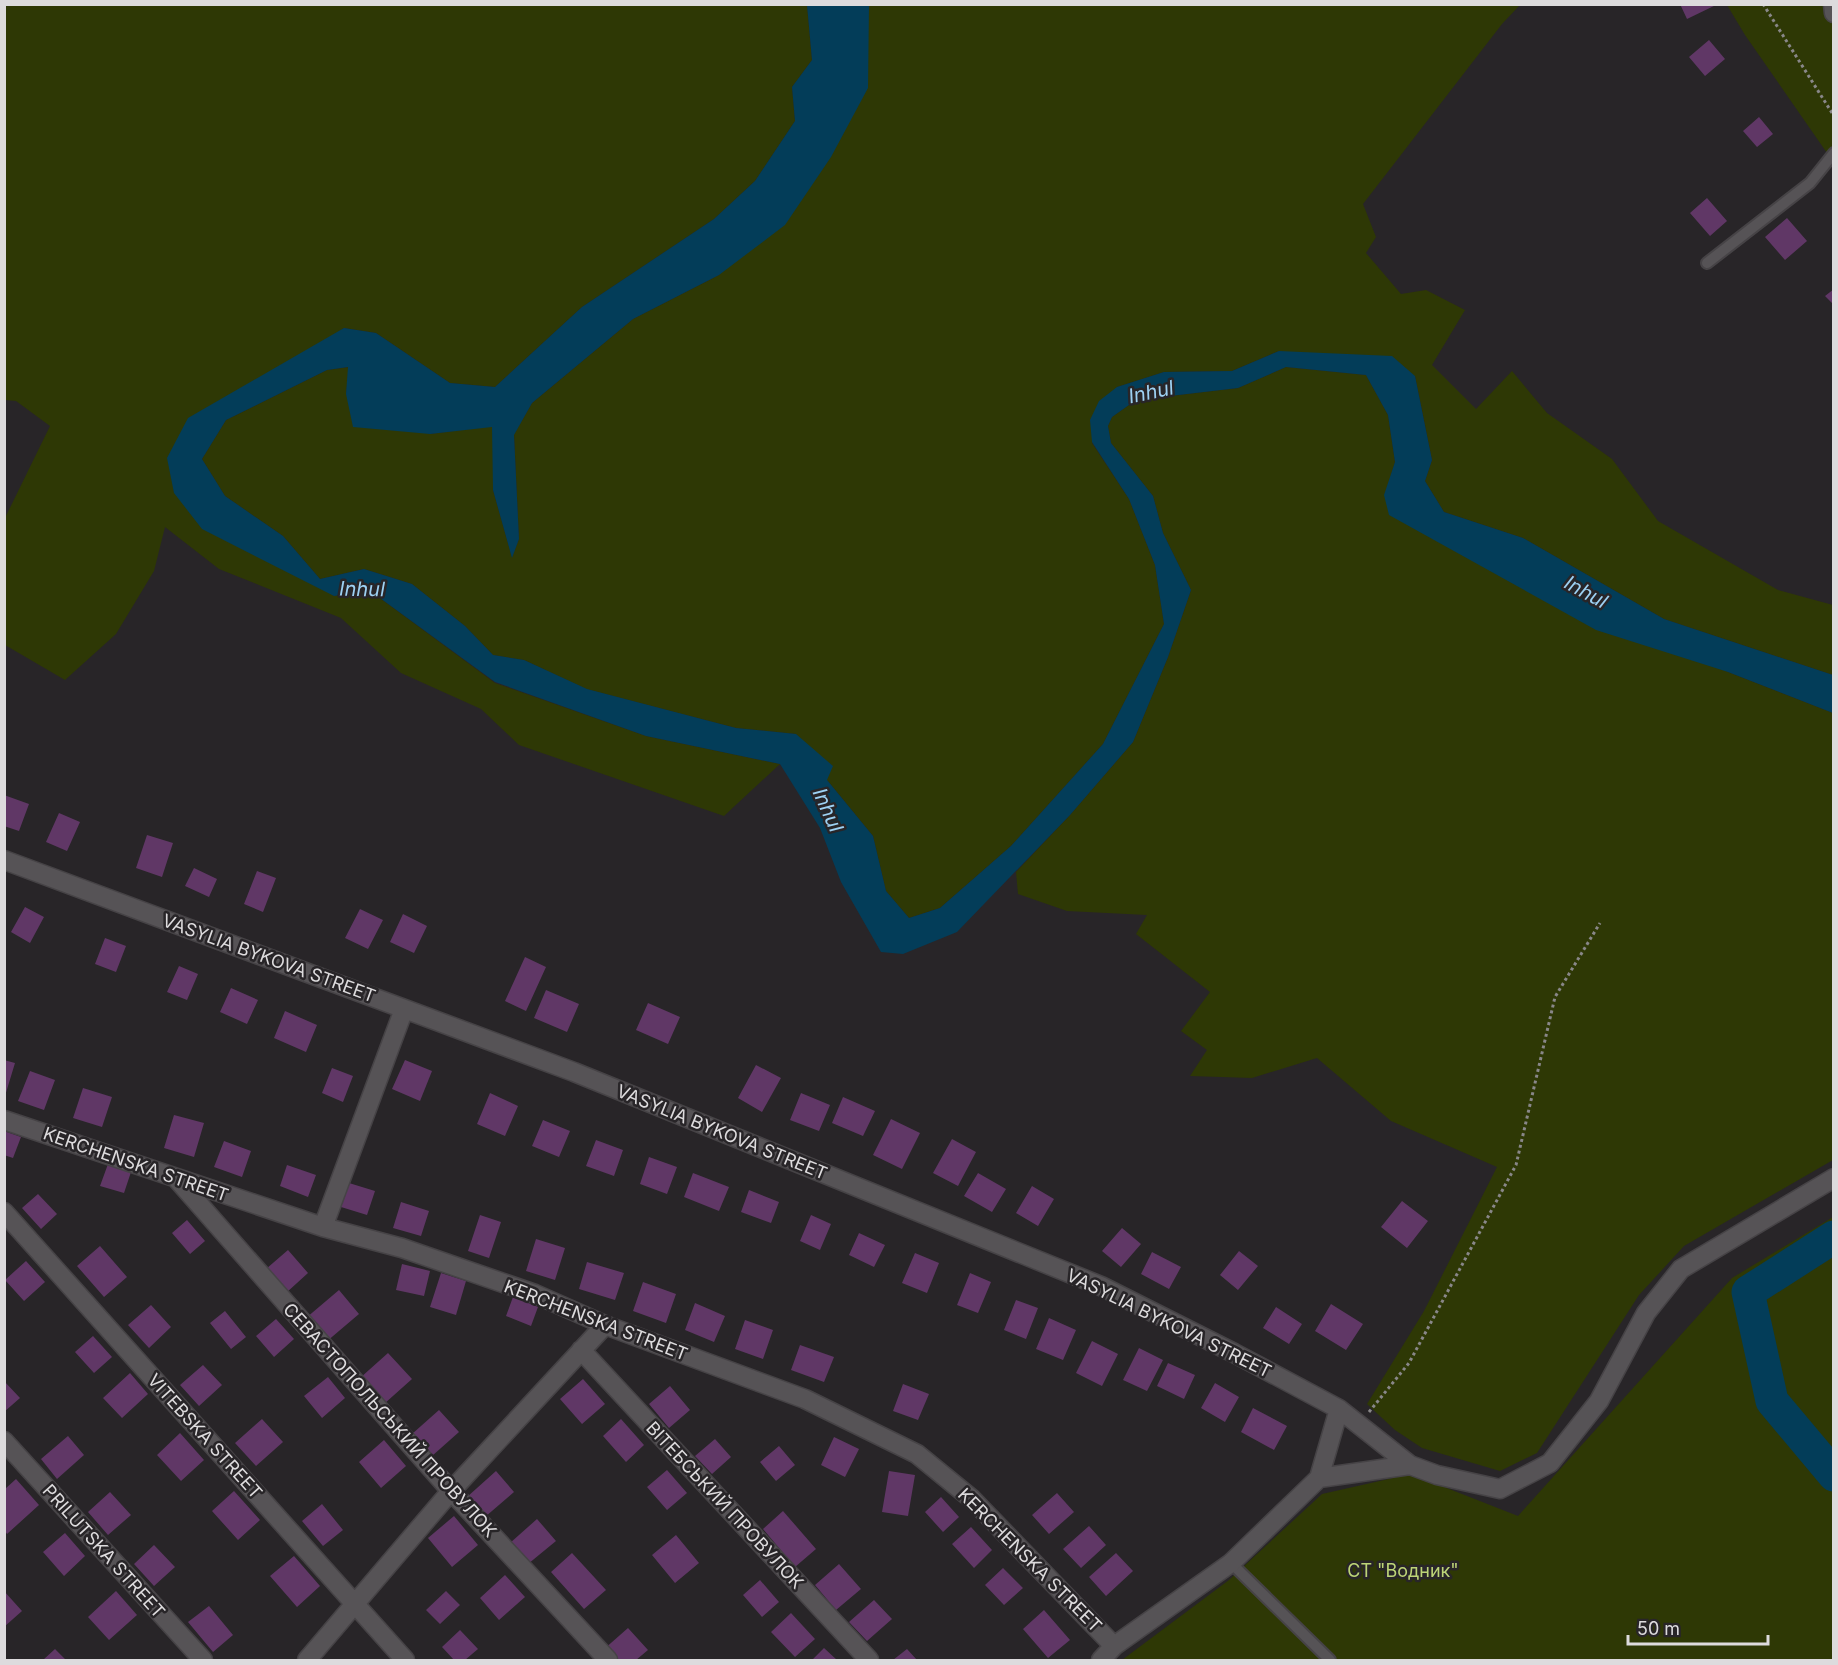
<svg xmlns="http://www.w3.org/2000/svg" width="1838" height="1665" font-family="Inter,sans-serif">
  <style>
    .green { fill: #2e3805 }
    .water { fill: #033d59 }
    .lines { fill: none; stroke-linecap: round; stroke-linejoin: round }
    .river { stroke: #033d59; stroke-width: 33 }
    .building { fill: #603766 }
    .lane-casing { stroke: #464346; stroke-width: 14 }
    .street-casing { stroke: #464346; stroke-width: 21 }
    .path { stroke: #898789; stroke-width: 3; stroke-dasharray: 3 3; stroke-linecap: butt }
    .lane { stroke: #565356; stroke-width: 10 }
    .street { stroke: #565356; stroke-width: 18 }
    .labels { text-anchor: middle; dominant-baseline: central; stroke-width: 5; stroke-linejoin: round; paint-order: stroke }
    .street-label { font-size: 18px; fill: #dddbdd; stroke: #282528 }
    .park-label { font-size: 18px; fill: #bdd477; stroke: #282528 }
    .water-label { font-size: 20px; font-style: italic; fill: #9dd1f3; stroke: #282528 }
  </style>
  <rect width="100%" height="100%" fill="#282528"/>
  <path class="green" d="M5,5H807L812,60L792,87L795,121L755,181L714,219L582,307L495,387L450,383L376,333L344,328L167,458L334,596L369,590L495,683L646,736L780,764L724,816L519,745L481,709L401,673L341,618L219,569L165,527L154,571L116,634L65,680L5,645L4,520L50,426L16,401L5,400Z
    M869,5H1520L1502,24L1363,204L1376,237L1366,253L1401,294L1426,290L1465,310L1432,365L1476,409L1512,371L1547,413L1612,459L1658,521L1778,590L1833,605V675L1664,619L1523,538L1444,512L1425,481L1432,460L1415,376L1279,351L1232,371L1164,372L1117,387L1092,443L1129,499L1155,565L1164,624L1103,744L1011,846L940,908L909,918L886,891L873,836L827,780L796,734L736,728L586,689L524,660L493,655L465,626L412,584L364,569L320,579L283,536L225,496L202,459L226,420L327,370L349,367L346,394L430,434L493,426V490L512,557L519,539L514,434L532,403L633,319L719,275L869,7Z
    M1727,5H1833V158L1827,153L1745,35Z
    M1286,367L1366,375L1388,415L1395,462L1385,495L1728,672L1833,713V1160L1684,1246L1639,1295L1537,1453L1500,1471L1422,1448L1395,1430L1367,1404L1424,1311L1497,1167L1391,1121L1317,1058L1252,1078L1190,1076L1207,1050L1181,1031L1210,992L1136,934L1147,915L1067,911L1018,894L1016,872L1070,815L1133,742L1168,657L1191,590L1163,533L1153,496L1111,443L1108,426L1112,417L1136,400L1238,388Z
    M1833,1217V1660H1122L1229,1580L1322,1494L1411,1474L1518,1516L1732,1278Z"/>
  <path class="water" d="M807,5H869L868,88L831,157L785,225L719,275L633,319L532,403L514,435L519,539L512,558L493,490L492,427L430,434L353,427L346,394L348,367L327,370L226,420L202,459L225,496L283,536L320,579L364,569L412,584L465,626L493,655L524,660L587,689L736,728L796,734L833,766L827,780L873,836L886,891L909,918L940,908L1011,846L1103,744L1164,624L1155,565L1129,499L1092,442L1090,420L1099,401L1117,387L1164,372L1232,371L1279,351L1392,356L1415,376L1432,460L1425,481L1444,512L1523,538L1664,619L1833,675V713L1728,672L1596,630L1389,515L1384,495L1395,462L1388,415L1366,375L1286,367L1238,388L1136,400L1112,417L1108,426L1111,443L1153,496L1163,533L1191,590L1168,657L1133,742L1070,815L957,932L903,954L881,952L841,882L820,828L780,764L646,736L495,682L369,590L334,596L202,529L174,493L167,458L188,418L344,328L376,333L450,383L495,387L582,307L714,219L755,181L795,121L792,87L812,60Z"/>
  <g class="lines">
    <path class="river" d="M1834,1237L1748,1292L1772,1401L1834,1475"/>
  </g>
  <path class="building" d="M1680,4H1718L1687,19Z
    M1709,40L1725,59L1705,76L1689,57Z
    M1759,117L1773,134L1757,147L1743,131Z
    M1707,198L1727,221L1710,236L1690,213Z
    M1787,218L1807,241L1785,260L1765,237Z
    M1834,289V305L1825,296Z
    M4,795L29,804L19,831L4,826Z
    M59,813L80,822L67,851L46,842Z
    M147,835L173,843L162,877L136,868Z
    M194,868L217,879L209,897L185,886Z
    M257,871L276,878L263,912L244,904Z
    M25,907L44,917L30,943L11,932Z
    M360,909L383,920L368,949L345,938Z
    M403,914L427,926L414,953L390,942Z
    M105,938L126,946L116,972L95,964Z
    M525,957L546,967L526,1011L505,1001Z
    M179,966L198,974L187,1000L167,992Z
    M231,988L258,1000L247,1024L220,1012Z
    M546,990L579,1004L567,1032L534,1018Z
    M648,1003L680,1017L668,1044L636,1030Z
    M285,1011L317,1025L306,1052L274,1038Z
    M4,1060L15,1063L5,1096H4Z
    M405,1060L432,1071L420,1101L392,1089Z
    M756,1065L781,1078L762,1112L738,1098Z
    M332,1068L353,1076L343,1102L322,1093Z
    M30,1071L55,1080L44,1110L18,1101Z
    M83,1088L112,1097L102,1127L73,1118Z
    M490,1093L518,1106L505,1136L477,1124Z
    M801,1093L830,1105L819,1131L790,1120Z
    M843,1097L875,1111L863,1136L832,1123Z
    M174,1115L204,1123L194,1157L164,1148Z
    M891,1119L920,1133L902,1169L873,1155Z
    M543,1120L570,1131L559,1157L532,1146Z
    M4,1131L21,1137L13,1158L4,1155Z
    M952,1139L976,1152L958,1186L933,1173Z
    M596,1140L623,1150L614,1176L586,1166Z
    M224,1141L251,1151L242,1177L214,1167Z
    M649,1157L677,1167L667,1194L640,1184Z
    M108,1164L131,1172L124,1193L100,1186Z
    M287,1165L316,1175L308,1197L280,1186Z
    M693,1173L729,1187L719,1211L684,1197Z
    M978,1173L1006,1189L992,1212L964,1196Z
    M349,1183L375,1191L367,1215L341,1207Z
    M1032,1186L1054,1199L1038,1226L1016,1213Z
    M749,1190L779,1202L771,1223L741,1212Z
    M38,1194L57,1214L41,1229L22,1208Z
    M1402,1201L1428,1221L1407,1248L1381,1227Z
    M401,1202L429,1211L421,1236L393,1228Z
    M480,1215L501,1222L489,1258L468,1251Z
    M811,1215L831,1224L820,1250L800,1241Z
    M187,1220L205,1241L190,1254L172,1233Z
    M1122,1228L1141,1244L1121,1267L1102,1251Z
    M859,1233L885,1245L874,1267L849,1255Z
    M536,1239L565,1248L555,1280L526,1271Z
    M100,1246L127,1277L104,1297L77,1266Z
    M288,1250L308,1273L286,1293L266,1269Z
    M1239,1251L1258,1266L1238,1290L1220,1275Z
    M1152,1252L1181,1267L1169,1289L1141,1274Z
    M915,1253L939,1263L927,1293L902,1283Z
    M26,1261L45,1282L24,1301L5,1280Z
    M587,1262L624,1273L615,1300L579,1289Z
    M402,1264L430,1271L424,1296L396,1290Z
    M441,1273L466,1281L456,1315L430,1307Z
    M970,1273L991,1282L978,1313L957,1305Z
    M643,1282L676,1294L666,1323L633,1311Z
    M339,1290L359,1314L326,1342L306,1318Z
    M513,1297L538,1307L531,1326L506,1316Z
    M1016,1300L1038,1308L1026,1339L1004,1330Z
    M695,1303L725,1316L714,1342L685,1330Z
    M1331,1304L1363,1324L1346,1350L1315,1331Z
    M151,1305L171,1327L149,1348L128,1325Z
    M1276,1307L1302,1324L1289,1344L1263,1328Z
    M225,1311L246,1337L231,1349L210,1323Z
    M1049,1318L1076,1330L1063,1360L1036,1349Z
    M276,1319L294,1339L274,1357L256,1336Z
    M745,1320L773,1330L763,1359L735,1349Z
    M93,1336L112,1357L94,1373L75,1352Z
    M1092,1341L1118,1354L1102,1386L1076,1373Z
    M800,1345L834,1357L824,1382L791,1370Z
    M1139,1348L1163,1360L1147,1391L1123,1380Z
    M388,1353L412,1379L384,1404L360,1378Z
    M1168,1363L1195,1375L1184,1399L1157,1386Z
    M203,1365L222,1385L199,1406L180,1385Z
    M130,1373L148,1394L122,1418L103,1398Z
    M328,1377L345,1398L322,1418L304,1396Z
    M583,1379L605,1404L582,1424L560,1399Z
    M4,1381L20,1398L4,1412Z
    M1215,1383L1239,1397L1225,1422L1201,1408Z
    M903,1384L929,1394L918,1420L893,1411Z
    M670,1386L690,1410L669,1428L649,1404Z
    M1253,1408L1287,1426L1274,1450L1241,1432Z
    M439,1410L459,1432L432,1456L412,1434Z
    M262,1419L283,1442L256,1466L235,1443Z
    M621,1419L644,1445L626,1462L603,1436Z
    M180,1433L204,1460L181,1481L157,1455Z
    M68,1436L84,1455L57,1479L41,1459Z
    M834,1437L859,1449L845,1477L821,1465Z
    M715,1439L731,1457L712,1474L695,1456Z
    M384,1440L406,1466L381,1488L359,1462Z
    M779,1446L795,1465L776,1481L760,1462Z
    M667,1470L687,1493L667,1510L647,1487Z
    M496,1471L514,1492L485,1517L467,1497Z
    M889,1471L915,1475L908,1516L882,1512Z
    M16,1479L39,1505L7,1534L5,1531V1489Z
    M234,1491L260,1520L238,1540L212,1511Z
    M110,1492L131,1515L108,1535L88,1512Z
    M1057,1493L1074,1512L1049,1534L1032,1515Z
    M941,1497L959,1517L943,1532L925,1512Z
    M322,1504L343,1530L323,1546L302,1521Z
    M783,1511L816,1549L795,1567L763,1529Z
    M454,1516L478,1545L452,1567L428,1538Z
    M537,1519L556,1541L528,1564L510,1543Z
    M1089,1526L1106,1545L1081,1568L1063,1549Z
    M971,1527L992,1550L974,1568L952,1544Z
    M65,1533L85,1556L64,1576L43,1552Z
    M676,1535L699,1563L675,1583L652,1555Z
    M154,1545L175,1567L154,1586L134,1564Z
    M572,1553L606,1590L584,1609L551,1572Z
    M1116,1553L1133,1571L1106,1596L1089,1577Z
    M294,1556L320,1586L297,1607L270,1576Z
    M839,1564L861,1589L836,1610L815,1585Z
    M1003,1568L1023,1588L1004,1605L985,1585Z
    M505,1575L525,1597L499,1620L480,1598Z
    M760,1580L779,1602L762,1617L743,1595Z
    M4,1591L22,1611L4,1627Z
    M116,1591L137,1615L109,1640L88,1617Z
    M446,1591L460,1605L440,1624L426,1610Z
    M874,1600L892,1619L867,1641L849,1622Z
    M209,1606L233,1635L213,1652L188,1622Z
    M1044,1610L1070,1640L1048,1658L1023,1629Z
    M791,1613L815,1639L795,1657L771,1632Z
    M628,1628L648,1650L636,1660H613L603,1650Z
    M460,1630L478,1649L465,1660H454L442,1647Z
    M824,1648L837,1660H812Z
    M55,1649L66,1660H43Z
    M907,1649L917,1660H893Z"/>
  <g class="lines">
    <defs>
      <path id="lane" d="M1707,263L1810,183L1834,153
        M1231,1563L1330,1660"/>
      <path id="street" d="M1833,4L1834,13
        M4,860L574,1072L1101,1286L1234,1353L1339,1409L1410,1465
        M4,1120L323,1227L402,1248L535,1294L605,1325L805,1399L917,1454L972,1499L1114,1646
        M176,1178L451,1491L608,1660
        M4,1212L405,1660
        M323,1227L404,1009
        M581,1350L869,1660
        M4,1441L203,1660
        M1319,1478L1339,1409
        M307,1660L451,1491L605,1325
        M1101,1660L1114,1646L1231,1563L1319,1478L1410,1465L1437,1475L1500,1489L1550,1463L1599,1401L1646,1313L1681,1269L1834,1178"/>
    </defs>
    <use href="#lane" class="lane-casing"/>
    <use href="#street" class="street-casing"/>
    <path class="path" d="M1763,4L1834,116
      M1369,1412L1409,1363L1516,1165L1555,997L1600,923"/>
    <use href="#lane" class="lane"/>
    <use href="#street" class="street"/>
  </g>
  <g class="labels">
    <g class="street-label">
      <text transform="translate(269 958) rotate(20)">VASYLIA BYKOVA STREET</text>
      <text transform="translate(722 1132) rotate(22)">VASYLIA BYKOVA STREET</text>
      <text transform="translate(136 1164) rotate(19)">KERCHENSKA STREET</text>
      <text transform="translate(596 1320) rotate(21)">KERCHENSKA STREET</text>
      <text transform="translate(1169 1323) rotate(26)">VASYLIA BYKOVA STREET</text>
      <text transform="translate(390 1420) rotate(48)">СЕВАСТОПОЛЬСЬКИЙ ПРОВУЛОК</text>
      <text transform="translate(205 1436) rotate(48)">VITEBSKA STREET</text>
      <text transform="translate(725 1505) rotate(47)">ВІТЕБСЬКИЙ ПРОВУЛОК</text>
      <text transform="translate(104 1551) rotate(48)">PRILUTSKA STREET</text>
      <text transform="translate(1030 1560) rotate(45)">KERCHENSKA STREET</text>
    </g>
    <g class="park-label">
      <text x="1403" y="1570">СТ "Водник"</text>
    </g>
    <g class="water-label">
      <text transform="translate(1151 392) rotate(-12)">Inhul</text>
      <text transform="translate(362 589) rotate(1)">Inhul</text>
      <text transform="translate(1586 592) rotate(29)">Inhul</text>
      <text transform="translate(828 810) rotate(66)">Inhul</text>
    </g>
  </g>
  <rect width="1838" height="1665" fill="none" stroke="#dddbdd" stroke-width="12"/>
  <path d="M1628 1635v9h140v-9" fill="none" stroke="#dddbdd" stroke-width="3"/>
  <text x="1637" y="1635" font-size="18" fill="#dddbdd" stroke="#282528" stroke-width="4.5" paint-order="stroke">50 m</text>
</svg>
